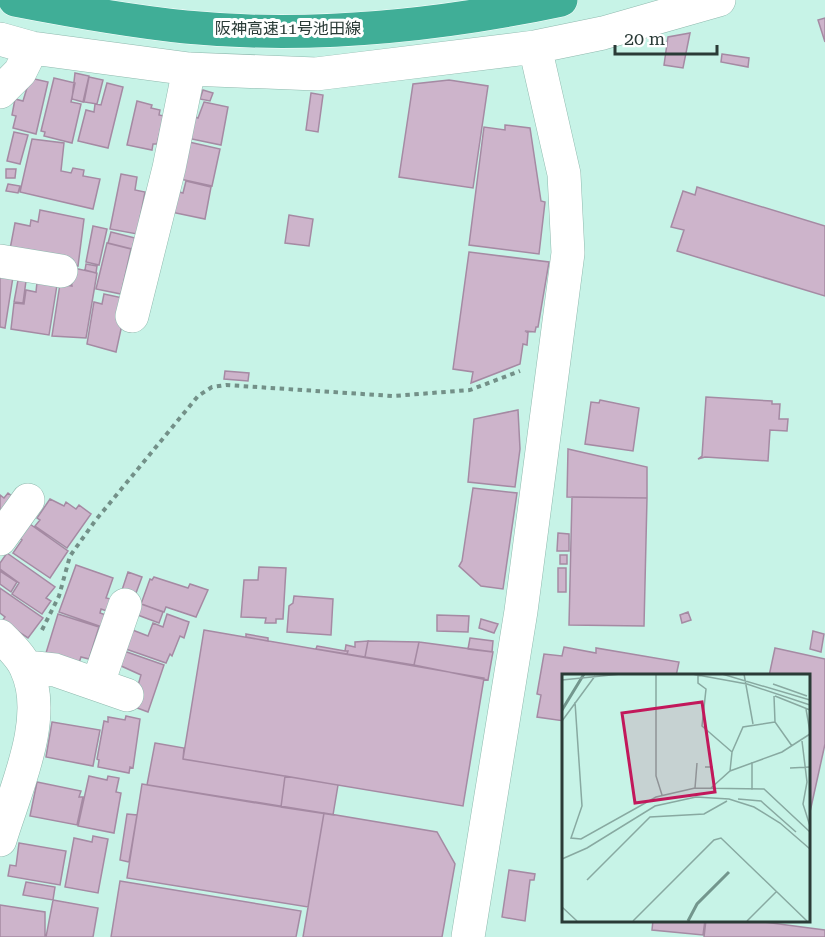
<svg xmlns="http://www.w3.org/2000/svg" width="825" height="937" font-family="'Roboto Serif','Noto Sans JP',serif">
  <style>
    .building { fill: #cdb4cb; stroke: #a58aa3; stroke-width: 1.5 }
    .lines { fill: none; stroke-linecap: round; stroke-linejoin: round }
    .minor-casing { stroke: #8fb9ae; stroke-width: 34 }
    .highway-casing { stroke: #fff; stroke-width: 34 }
    .path { stroke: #739088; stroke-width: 4; stroke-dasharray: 4.5 4.5; stroke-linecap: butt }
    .minor { stroke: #fff; stroke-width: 33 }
    .highway { stroke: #40ae97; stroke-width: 33 }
    .labels { text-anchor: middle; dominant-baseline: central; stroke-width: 6; stroke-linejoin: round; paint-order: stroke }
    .street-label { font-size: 16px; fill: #2a3b37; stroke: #fff }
    .inset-river { fill: none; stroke: #73968d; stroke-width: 3 }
    .inset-road { fill: none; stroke: #88a9a1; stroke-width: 1.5 }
    .view { fill: #c2185b; fill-opacity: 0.15; stroke: #c2185b; stroke-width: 3 }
    .inset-edge { fill: none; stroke: #2a3b37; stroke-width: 3 }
  </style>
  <rect width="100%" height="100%" fill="#c7f3e7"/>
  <path class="building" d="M825,18V42L818,20Z
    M690,33L683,68L664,65L668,37Z
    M722,54L749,58L748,67L721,62Z
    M75,73L89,76L83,102L72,99Z
    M89,77L103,80L97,104L84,102Z
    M30,78L48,82L36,134L13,128L16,116L12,115L15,99L23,101Z
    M54,78L75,83L71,102L81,104L72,143L44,136L45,132L41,131Z
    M449,80L488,86L473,188L399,177L413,84Z
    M107,83L123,87L108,148L78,141L86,110L94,112L95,104L101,105Z
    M203,90L213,93L210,101L200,99Z
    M311,93L323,95L318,132L306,130Z
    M137,101L152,105L151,108L160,110L159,115L164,116L157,144H153L152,150L127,145Z
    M204,102L228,107L221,145L187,138L195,117L198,118Z
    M505,125L530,128L541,201L545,202L539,254L469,245L484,127L505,130Z
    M14,132L28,135L20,164L7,161Z
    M32,139L64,143L61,171L71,173L73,168L84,170L83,176L100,179L93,209L20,192Z
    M189,142L220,149L212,186L180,179Z
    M6,169H16L15,178H6Z
    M121,174L137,177L135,190L145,192L137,234L110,229Z
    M186,181L211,187L205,219L171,212L179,192L183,193Z
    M8,184L20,186L18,193L6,191Z
    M697,187L825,226V296L677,251L684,230L671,227L683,191L695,195Z
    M40,210L84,219L78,266L20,254L10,249L15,223L30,226L31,220L38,222Z
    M289,215L313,219L309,246L285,243Z
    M93,226L107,229L99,265L86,262Z
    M111,232L135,238L132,249L108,243Z
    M107,243L131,249L121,294L96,289Z
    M469,252L549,262L538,327H536L535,332L525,331L528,333L527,345L523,344L520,364L471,383L473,372L453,369Z
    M86,264L97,266L96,273L85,270Z
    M69,267L97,273L86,338L52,336L60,284L72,286Z
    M0,275L13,277L5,328L0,327Z
    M18,280L26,281L23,303L14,302Z
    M37,282L57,285L49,335L11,329L14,303L24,304L26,290L36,292Z
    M104,294L123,298V320L116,352L87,344L94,302L102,304Z
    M225,371L249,373L248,381L224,379Z
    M706,397L772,401V404H780L779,419H788L787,431L770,430L768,461L705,457L698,459L702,456Z
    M600,400L639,408L633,451L585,444L591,402L599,403Z
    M518,410L520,449L515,487L468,482L474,419Z
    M568,449L647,467V498L567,497Z
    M473,488L517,493L503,589L481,586L459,566L462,561Z
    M8,493L13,497L0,516V495L4,498Z
    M572,497L647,498L644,626L569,625Z
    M50,499L64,506L66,502L76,509L79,505L91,514L67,548L35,526L40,520L37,518Z
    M27,522L68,551L50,578L13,553L22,540L18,537Z
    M558,533L569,534V551H557Z
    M7,553L55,587L46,598L51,601L42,614L12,594L19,583L0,569V563Z
    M560,555H567V564H560Z
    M76,565L113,578L106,598L111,599L107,611L101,609L100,613L106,615L102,627L59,612Z
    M259,567L286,568L283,619H276V623H265L266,618L241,617L244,580H258Z
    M558,568H566V592H558Z
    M0,571L17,582L11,592L0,584Z
    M128,572L142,577L133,601L120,596Z
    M154,577L188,588L190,584L208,590L196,617L166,607L164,612L141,604L150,579L152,580Z
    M0,588L43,618L28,638L2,621L5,617L0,613Z
    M294,596L333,599L331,635L287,632L289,606L293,603Z
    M139,603L163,612L159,623L135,614Z
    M688,612L691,620L682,623L680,615Z
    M58,614L99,627L89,659L81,657L79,663L46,653Z
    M167,614L189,622L184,638L180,636L172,656L170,654L166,663L123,648L130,629L148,636L153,623L163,627Z
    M437,615L469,616L468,632L437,631Z
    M481,619L498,624L494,633L479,628Z
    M204,630L484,678L463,806L183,759Z
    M813,631L824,634L821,652L810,649Z
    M246,634L268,638V641L246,637Z
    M470,638L493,641L492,652L468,649Z
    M368,641L365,657L347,654L348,651H345L346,645L355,647V642Z
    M368,641L419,642L414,665L365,657Z
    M419,642L493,652L488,680L414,665Z
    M317,646L345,651H348L347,654L316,649Z
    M564,647L596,653V648L679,662L676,676H564V721L537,717L541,695L537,694L544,654L562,656Z
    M775,648L825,659V744L808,821V676H769Z
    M124,651L164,665L148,712L132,706L141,675L119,665Z
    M126,716L140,719L133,768L130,767L129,773L98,767L99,760L97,759L104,721L108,722V717L125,720Z
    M52,722L100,730L93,766L46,757Z
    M155,743L184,748L183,759L285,776L281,807L147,785Z
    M89,776L107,780L108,776L119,778L116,792L121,793L114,833L78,826Z
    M285,776L338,785L333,815L281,807Z
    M37,782L81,791L79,797H83L77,825L30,816Z
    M142,784L324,813L308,907L127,878Z
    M324,813L437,832L455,864L442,937H303Z
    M127,814L137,815L129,862L120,860Z
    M93,836L108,839L98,893L65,887L74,838L92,842Z
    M19,843L66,851L60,885L8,876L10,865L16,866Z
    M509,870L535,874L534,880H530L525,921L502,917Z
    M120,881L301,911L296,937H111Z
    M26,882L55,887L53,900L23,895Z
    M53,900L98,908L93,937H46Z
    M0,905L45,912V937H0Z
    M653,920H705L703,935L652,930Z
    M706,920H749L825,930V937H704Z"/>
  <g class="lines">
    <defs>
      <path id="minor" d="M0,39L32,48L189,69L316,74L535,47L603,33L719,0
        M0,92L20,72L32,48
        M0,261L61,271
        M132,316L169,168L189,69
        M0,539L28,500
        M0,636C9,645 21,656 26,668C50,718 14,792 0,840
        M26,667L55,670L127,695
        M98,683L125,605
        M468,937L521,611L568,253L564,174L535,47"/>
      <path id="highway" d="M15,0C72,11 128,21 186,27C311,39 438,26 561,0"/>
    </defs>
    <use href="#minor" class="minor-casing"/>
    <use href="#highway" class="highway-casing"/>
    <path class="path" d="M42,630L59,596L70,556L95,521L198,396L212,387L226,385L393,396L470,390L520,371"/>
    <use href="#minor" class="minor"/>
    <use href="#highway" class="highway"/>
  </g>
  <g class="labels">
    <g class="street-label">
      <text x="288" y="28">阪神高速11号池田線</text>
    </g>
  </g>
  <g transform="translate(562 674)">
    <rect width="248" height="248" fill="#c7f3e7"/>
    <path class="inset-river" d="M0,36L22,0M126,247L135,230L167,198"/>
    <path class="inset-road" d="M94,0V102L100,121M130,0L185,10L248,31M160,0L248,26M182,0L191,50M136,1V9L144,15L140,52L170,78L168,97M0,6L59,0M211,10L245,22M212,22L213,48L230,72M213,22L248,36M13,28L20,132L9,164L19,165L94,123L133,114L202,115L248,158M244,35L248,58M0,47L33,2M240,67L245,108L241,130L248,152M170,78L181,53L213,48M143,93H150L152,108M228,94L248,93M133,114L135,89M149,114L168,97L220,78L248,60M190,116V88M176,125L199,127L234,158M0,185L25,174L93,132L134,123L167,125L192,133L218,149L248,175M25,206L88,143L142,140L165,127M0,233L15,247M71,247L152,166L159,164L245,247M185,247L214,218"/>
    <path class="view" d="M140,28L153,118L73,129L60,39Z"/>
    <rect width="248" height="248" class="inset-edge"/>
  </g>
  <path d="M615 45v9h102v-9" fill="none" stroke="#2a3b37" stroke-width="3"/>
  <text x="624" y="45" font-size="18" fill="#2a3b37" stroke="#ffffff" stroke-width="4.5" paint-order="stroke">20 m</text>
</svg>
